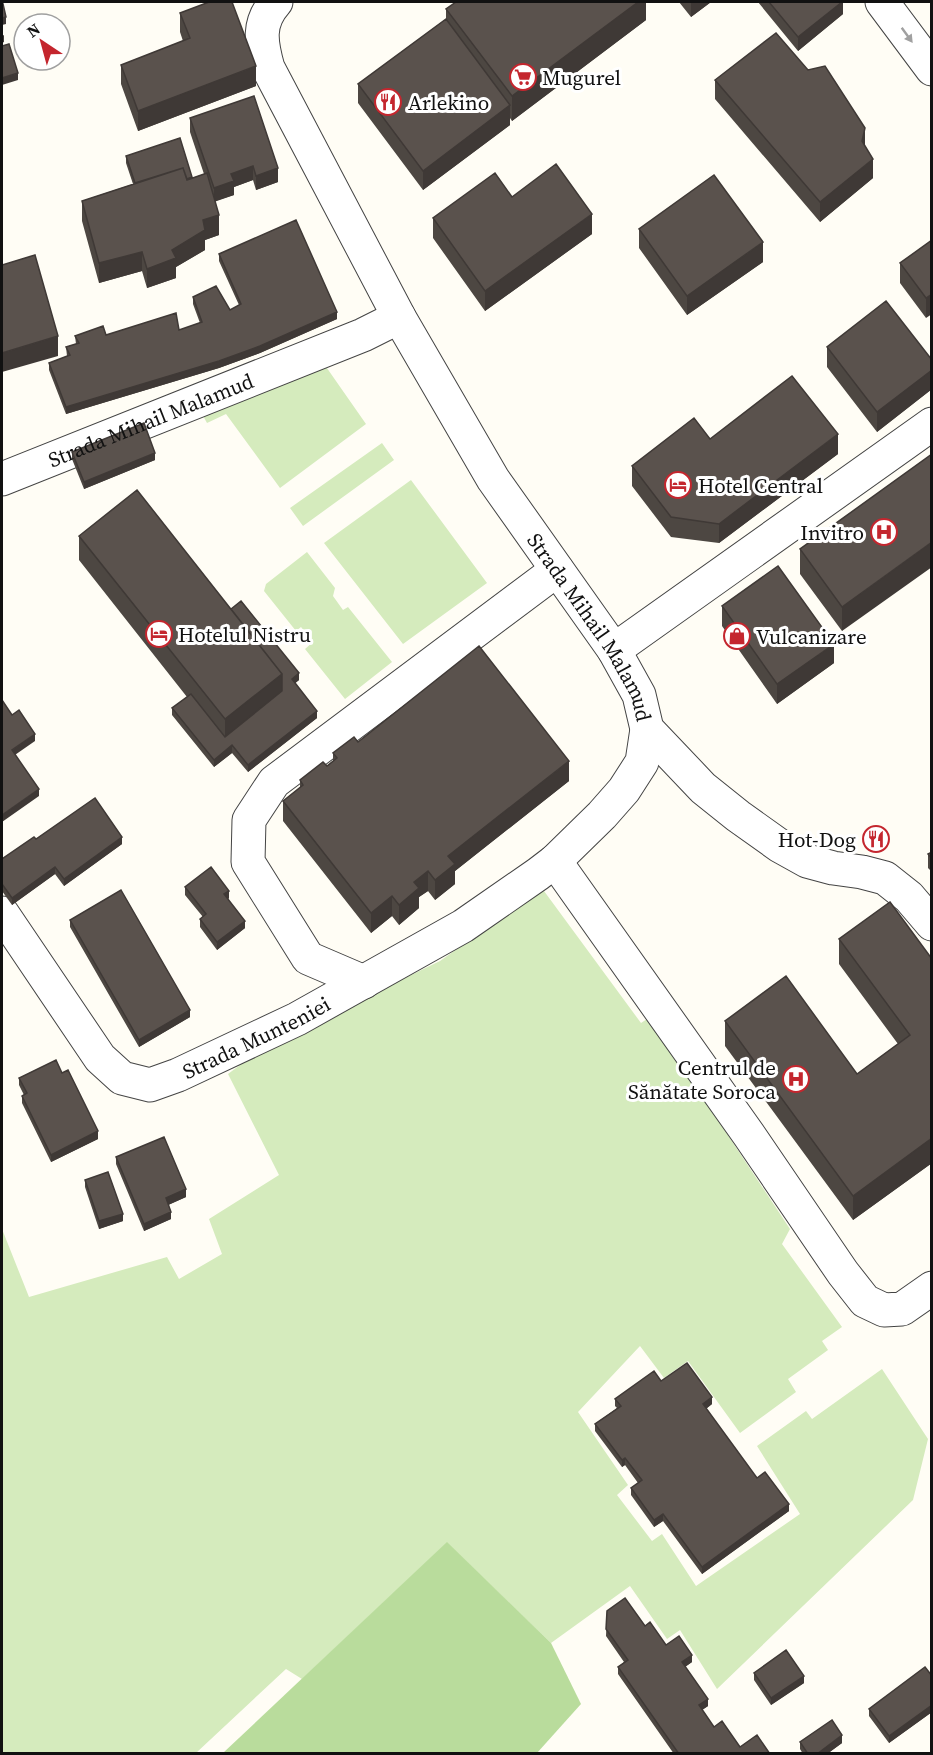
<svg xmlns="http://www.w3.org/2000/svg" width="933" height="1755" font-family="'Source Serif 4',serif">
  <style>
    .green { fill: #d5ebbd }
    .forest { fill: #b9dc9c }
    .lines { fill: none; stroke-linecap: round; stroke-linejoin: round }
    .minor-casing { stroke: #444; stroke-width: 35 }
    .minor { stroke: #fff; stroke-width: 33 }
    .wall { fill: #4d4742 }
    .shaded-wall { fill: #3f3936 }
    .building { fill: #5a524d; stroke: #3f3936; stroke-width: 1.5 }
    .oneway { fill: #a0a0a0 }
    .labels { text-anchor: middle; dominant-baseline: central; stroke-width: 6; stroke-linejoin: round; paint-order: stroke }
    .poi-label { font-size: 21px; fill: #111; stroke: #fff; text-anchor: start }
    .street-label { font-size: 21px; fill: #111; stroke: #fff }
  </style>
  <rect width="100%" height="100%" fill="#fffdf5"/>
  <path class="green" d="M322,361L366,424L280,488L226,414L207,423L202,414Z
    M382,443L394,460L303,526L290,508Z
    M411,480L487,583L403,644L324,543Z
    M307,552L335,588L333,596L343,610L348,607L392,662L345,699L305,649L313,642L301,627L296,631L264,591L266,584Z
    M544,891L641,1023L650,1017L790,1229L782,1244L842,1327L822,1341L828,1350L788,1379L796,1392L740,1433L688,1361L664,1378L640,1346L578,1412L628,1485L617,1495L652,1541L662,1534L696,1586L800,1514L757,1446L806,1411L812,1419L882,1369L928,1439L913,1500L717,1689L680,1630L667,1639L630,1586L551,1643L447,1543L302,1679L286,1669L196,1753H2V1229L29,1297L167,1257L179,1279L222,1254L209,1219L279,1175L228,1074L268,1044L440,961L516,907Z"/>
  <path class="forest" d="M447,1542L551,1643L581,1704L537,1753H223Z"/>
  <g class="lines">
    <defs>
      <g id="minor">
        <path id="s1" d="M276,2C257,23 261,43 268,68L399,317L493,479L614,650L639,695L647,729L703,788L738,816L780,846L807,861L833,868L862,872L885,878L909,897L932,924"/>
        <path d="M882,2L932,69"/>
        <path id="s2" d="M2,479L363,335L399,317"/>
        <path d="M614,650L932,424"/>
        <path d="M555,861L749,1135L843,1273L865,1301L884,1310L902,1309L932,1288"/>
        <path id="s3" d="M2,913L100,1058L122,1078L150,1085L178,1075L297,1019L463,926L538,874L555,861L602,815L624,790L642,762L647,729"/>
        <path d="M364,982L308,958L248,862L249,820L274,782L557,570"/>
      </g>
    </defs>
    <use href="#minor" class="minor-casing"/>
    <use href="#minor" class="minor"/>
  </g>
  <path class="wall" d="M646,2V20L512,121L510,118V125L423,190L358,103V84L446,19V9Z
    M679,2H711L691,17Z
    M758,2H843V14L798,51Z
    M180,13L256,86L138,131L121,84V65L183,41L180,32Z
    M715,80L873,178L820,222L715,99Z
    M190,118L278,182L256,190L253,180L234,187V195L215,201L219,235L205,240V250L176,267V278L147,288L142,271L99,283L82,221V201L133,184L126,163V156L192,178L204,174L190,132Z
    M512,197L592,234L485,311L433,238V218Z
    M639,229L763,262L687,315L639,248Z
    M932,240L926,318L900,283V263Z
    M219,254L337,319L260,353L219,368L66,414L49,370V363L67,356L66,347L76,344L75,336L106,335L179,330L200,323L193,304V297L230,310L239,305L219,261Z
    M827,347L932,360V389L877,432L827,367Z
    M710,439L838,454L719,543L671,537L632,486V466Z
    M72,452L155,460L84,489L72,459Z
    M932,454L842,631L800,574V549Z
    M79,536L231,609L299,680L295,683L317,718L248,772L232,753L214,767L172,715V708L187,697L79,560Z
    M722,606L834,663L777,704L722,626Z
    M358,742L569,781L455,871V884L435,900L428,891L419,897V908L399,925L392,916L371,933L283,821V801L300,788V780L327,766L333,761V753Z
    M36,839L122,844L64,886L55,874L12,905L2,891V859Z
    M932,852V872L928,868V854Z
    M185,887L229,898L228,899L245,928L217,950L200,927V919L203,917L185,895Z
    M890,902L932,1163L853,1220L725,1046V1021L857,1074L898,1044L839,964V939Z
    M70,920L190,1017L139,1047L70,927Z
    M62,1073L98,1139L51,1162L22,1103V1096L24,1095L19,1085V1078Z
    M116,1157L186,1197L168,1205L171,1219L144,1231L116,1164Z
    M85,1180L123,1221L99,1229L85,1187Z
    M661,1381L712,1404L706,1409L757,1478L789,1511L702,1574L663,1521L654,1527L631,1495V1488L638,1483L625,1465L622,1467L595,1431V1424L617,1408L615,1406V1399Z
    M607,1611L645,1626L666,1645L692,1662L685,1667L708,1706L702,1710L714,1727L740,1747L770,1754H674L618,1674V1667L624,1662L606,1636Z
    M754,1673L804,1683L771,1705L754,1680Z
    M932,1676V1712L889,1743L869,1716V1709Z
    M800,1742L842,1743L827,1754H803L800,1749Z"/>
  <path class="shaded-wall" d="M638,2H646V20L512,121V96Z
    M693,2H711L691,17V3Z
    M842,2H843V14L798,51V37Z
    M6,17V24L2,25V18Z
    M4,35V42L2,43V36Z
    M256,66V86L138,131V111Z
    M18,73V80L2,85V78Z
    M510,105V125L423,190V171Z
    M865,128V147L862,141Z
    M873,159V178L820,222V202Z
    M253,166V180L234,187V195L214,202V188L231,174Z
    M278,168V182L256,190V176Z
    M592,214V234L485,311V291Z
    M219,215V235L205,240V250L176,267V278L147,288V269L172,250L203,220Z
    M763,242V262L687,315V296Z
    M142,252V271L99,283V263Z
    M932,294V314L926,318V298Z
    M337,312V319L260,353L219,368L66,414V407Z
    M58,336V356L2,372V353Z
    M932,370V389L877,432V412Z
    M838,434V454L719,543V524Z
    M155,453V460L84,489V482Z
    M932,542V567L842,631V607Z
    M834,644V663L777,704V684Z
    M299,673V680L292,686V679Z
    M282,674V698L225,744V719Z
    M317,711V718L248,772V765Z
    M35,734V741L12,757V750Z
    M232,745V753L214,767V760Z
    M569,761V781L455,871V884L435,900V880L448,856Z
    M39,789V796L2,822V815Z
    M122,837V844L64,886V879Z
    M55,867V874L12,905V898Z
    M428,871V891L419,897V908L399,925V905L414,882Z
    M229,891V898L224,902V894Z
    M392,896V916L371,933V913Z
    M245,921V928L217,950V942Z
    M190,1010V1017L139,1047V1040Z
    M98,1131V1139L51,1162V1155Z
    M932,1138V1163L853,1220V1196Z
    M186,1189V1197L166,1206V1198Z
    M171,1212V1219L144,1231V1224Z
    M123,1214V1221L99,1229V1221Z
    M712,1397V1404L703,1411V1404Z
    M625,1458V1465L622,1467V1460Z
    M789,1504V1511L702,1574V1567Z
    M663,1514V1521L654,1527V1520Z
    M692,1655V1662L682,1669V1662Z
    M804,1676V1683L771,1705V1698Z
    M708,1699V1706L699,1712V1705Z
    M932,1705V1712L889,1743V1736Z
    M842,1735V1743L827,1754H817Z"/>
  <path class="building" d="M209,2H232L256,66L138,111L121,65L190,38L180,13Z
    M456,2H638L512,96L446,9Z
    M769,2H842L798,37Z
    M3,4L6,17L2,18V5Z
    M446,19L510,105L423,171L358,84Z
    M776,33L808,70L825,66L865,128L862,141L873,159L820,202L715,80Z
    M9,44L18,73L2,78V46Z
    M254,96L278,168L256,176L253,166L231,174L234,181L214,188L190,118Z
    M180,138L192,177L187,179L183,168L135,183L126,156Z
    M556,164L592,214L485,291L433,218L495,173L512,197Z
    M183,168L187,180L207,173L219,215L203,220L205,230L172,250L176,258L147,269L142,252L99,263L82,201Z
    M714,175L763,242L687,296L639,229Z
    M296,220L337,312L260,346L219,361L66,407L49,363L70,355L66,347L79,343L75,336L103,326L106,335L176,313L179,330L202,322L193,297L216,286L230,310L241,304L219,254Z
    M932,240V294L926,298L900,263Z
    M35,255L58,336L2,353V265Z
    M886,301L932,360V370L877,412L827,347Z
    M792,376L838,434L719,524L671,517L632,466L694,418L710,439Z
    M144,423L155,453L84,482L72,452Z
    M932,454V542L842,607L800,549Z
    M137,490L282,674L225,719L79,536Z
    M778,566L834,644L777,684L722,606Z
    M241,601L299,673L292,679L317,711L248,765L232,745L214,760L172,708L191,694L225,737L282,691V674L231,609Z
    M479,646L569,761L448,856L455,864L435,880L428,871L414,882L419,888L399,905L392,896L371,913L283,801L303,785L300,780L323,762L327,766L337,758L333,753L354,737L358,742Z
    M2,700L12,715L19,710L35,734L12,750L39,789L2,815Z
    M95,798L122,837L64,879L55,867L12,898L2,884V859L34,837L36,839Z
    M932,852V859L928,854Z
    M211,867L229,891L224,894L245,921L217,942L200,919L206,914L185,887Z
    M121,890L190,1010L139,1040L70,920Z
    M890,902L932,959V1138L853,1196L725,1021L786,976L857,1074L910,1035L839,939Z
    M56,1060L62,1073L68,1070L98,1131L51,1155L22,1096L27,1093L19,1078Z
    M164,1137L186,1189L166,1198L171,1212L144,1224L116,1157Z
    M108,1172L123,1214L99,1221L85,1180Z
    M687,1363L712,1397L703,1404L757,1478L765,1472L789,1504L702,1567L663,1514L654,1520L631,1488L642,1480L625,1458L622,1460L595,1424L621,1406L615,1399L654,1371L661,1381Z
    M625,1598L645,1626L650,1622L666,1645L679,1636L692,1655L682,1662L708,1699L699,1705L714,1727L722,1721L740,1747L757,1735L770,1754H679L618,1667L628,1660L606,1629L607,1611Z
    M786,1650L804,1676L771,1698L754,1673Z
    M925,1667L932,1676V1705L889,1736L869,1709Z
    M832,1720L842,1735L817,1754H808L800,1742Z"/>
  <defs><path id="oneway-solid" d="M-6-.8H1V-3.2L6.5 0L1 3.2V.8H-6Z" transform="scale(1.5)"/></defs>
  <use class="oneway" href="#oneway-solid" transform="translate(907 35) rotate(54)"/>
  <defs>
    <symbol id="supermarket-ring" viewBox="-11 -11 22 22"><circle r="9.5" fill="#fff" stroke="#c4262e" stroke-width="1.5"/><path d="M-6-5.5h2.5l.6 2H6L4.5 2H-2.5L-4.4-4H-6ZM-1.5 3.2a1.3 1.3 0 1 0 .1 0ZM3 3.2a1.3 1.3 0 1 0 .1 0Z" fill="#c4262e"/></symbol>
    <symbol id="restaurant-ring" viewBox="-11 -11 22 22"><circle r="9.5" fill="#fff" stroke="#c4262e" stroke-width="1.5"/><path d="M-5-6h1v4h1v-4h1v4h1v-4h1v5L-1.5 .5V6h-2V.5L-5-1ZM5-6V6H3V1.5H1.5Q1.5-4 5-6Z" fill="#c4262e"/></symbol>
    <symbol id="hotel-ring" viewBox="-11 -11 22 22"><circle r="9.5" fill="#fff" stroke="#c4262e" stroke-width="1.5"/><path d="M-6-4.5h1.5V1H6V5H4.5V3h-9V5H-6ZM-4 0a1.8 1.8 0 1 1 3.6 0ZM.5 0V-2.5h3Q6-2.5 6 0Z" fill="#c4262e"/></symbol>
    <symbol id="hospital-ring" viewBox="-11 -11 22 22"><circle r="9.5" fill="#fff" stroke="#c4262e" stroke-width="1.5"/><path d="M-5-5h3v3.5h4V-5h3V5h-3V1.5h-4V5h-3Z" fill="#c4262e"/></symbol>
    <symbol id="shop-ring" viewBox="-11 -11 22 22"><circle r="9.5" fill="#fff" stroke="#c4262e" stroke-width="1.5"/><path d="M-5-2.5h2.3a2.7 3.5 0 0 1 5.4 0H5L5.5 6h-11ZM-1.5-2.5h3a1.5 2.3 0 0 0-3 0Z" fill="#c4262e"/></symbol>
  </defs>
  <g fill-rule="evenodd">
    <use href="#supermarket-ring" x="508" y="62" width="30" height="30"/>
    <use href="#restaurant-ring" x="373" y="87" width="30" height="30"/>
    <use href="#hotel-ring" x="663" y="470" width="30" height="30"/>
    <use href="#hospital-ring" x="869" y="517" width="30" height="30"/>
    <use href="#hotel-ring" x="144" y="619" width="30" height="30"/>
    <use href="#shop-ring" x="722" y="621" width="30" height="30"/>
    <use href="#restaurant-ring" x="861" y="824" width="30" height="30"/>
    <use href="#hospital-ring" x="781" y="1064" width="30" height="30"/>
  </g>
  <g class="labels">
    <g class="poi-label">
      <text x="542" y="77">Mugurel</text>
      <text x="408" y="102">Arlekino</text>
      <text x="698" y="485">Hotel Central</text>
      <text x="864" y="532" text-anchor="end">Invitro</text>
      <text x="178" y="634">Hotelul Nistru</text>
      <text x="756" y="636">Vulcanizare</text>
      <text x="856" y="839" text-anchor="end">Hot-Dog</text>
      <text x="776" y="1067" text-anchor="end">Centrul de<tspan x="776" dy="24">Sănătate Soroca</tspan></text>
    </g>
    <g class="street-label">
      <text stroke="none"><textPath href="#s2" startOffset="160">Strada Mihail Malamud</textPath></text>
      <text stroke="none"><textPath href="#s1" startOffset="717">Strada Mihail Malamud</textPath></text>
      <text stroke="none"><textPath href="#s3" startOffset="350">Strada Munteniei</textPath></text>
    </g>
  </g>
  <rect width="933" height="1755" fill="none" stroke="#111111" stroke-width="6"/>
  <g transform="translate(42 42) rotate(324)"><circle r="28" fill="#ffffff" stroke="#a0a0a0" stroke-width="1.5"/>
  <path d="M0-4.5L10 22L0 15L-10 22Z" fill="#c4262e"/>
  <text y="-9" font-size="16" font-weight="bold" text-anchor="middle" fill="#111111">N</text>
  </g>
</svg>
